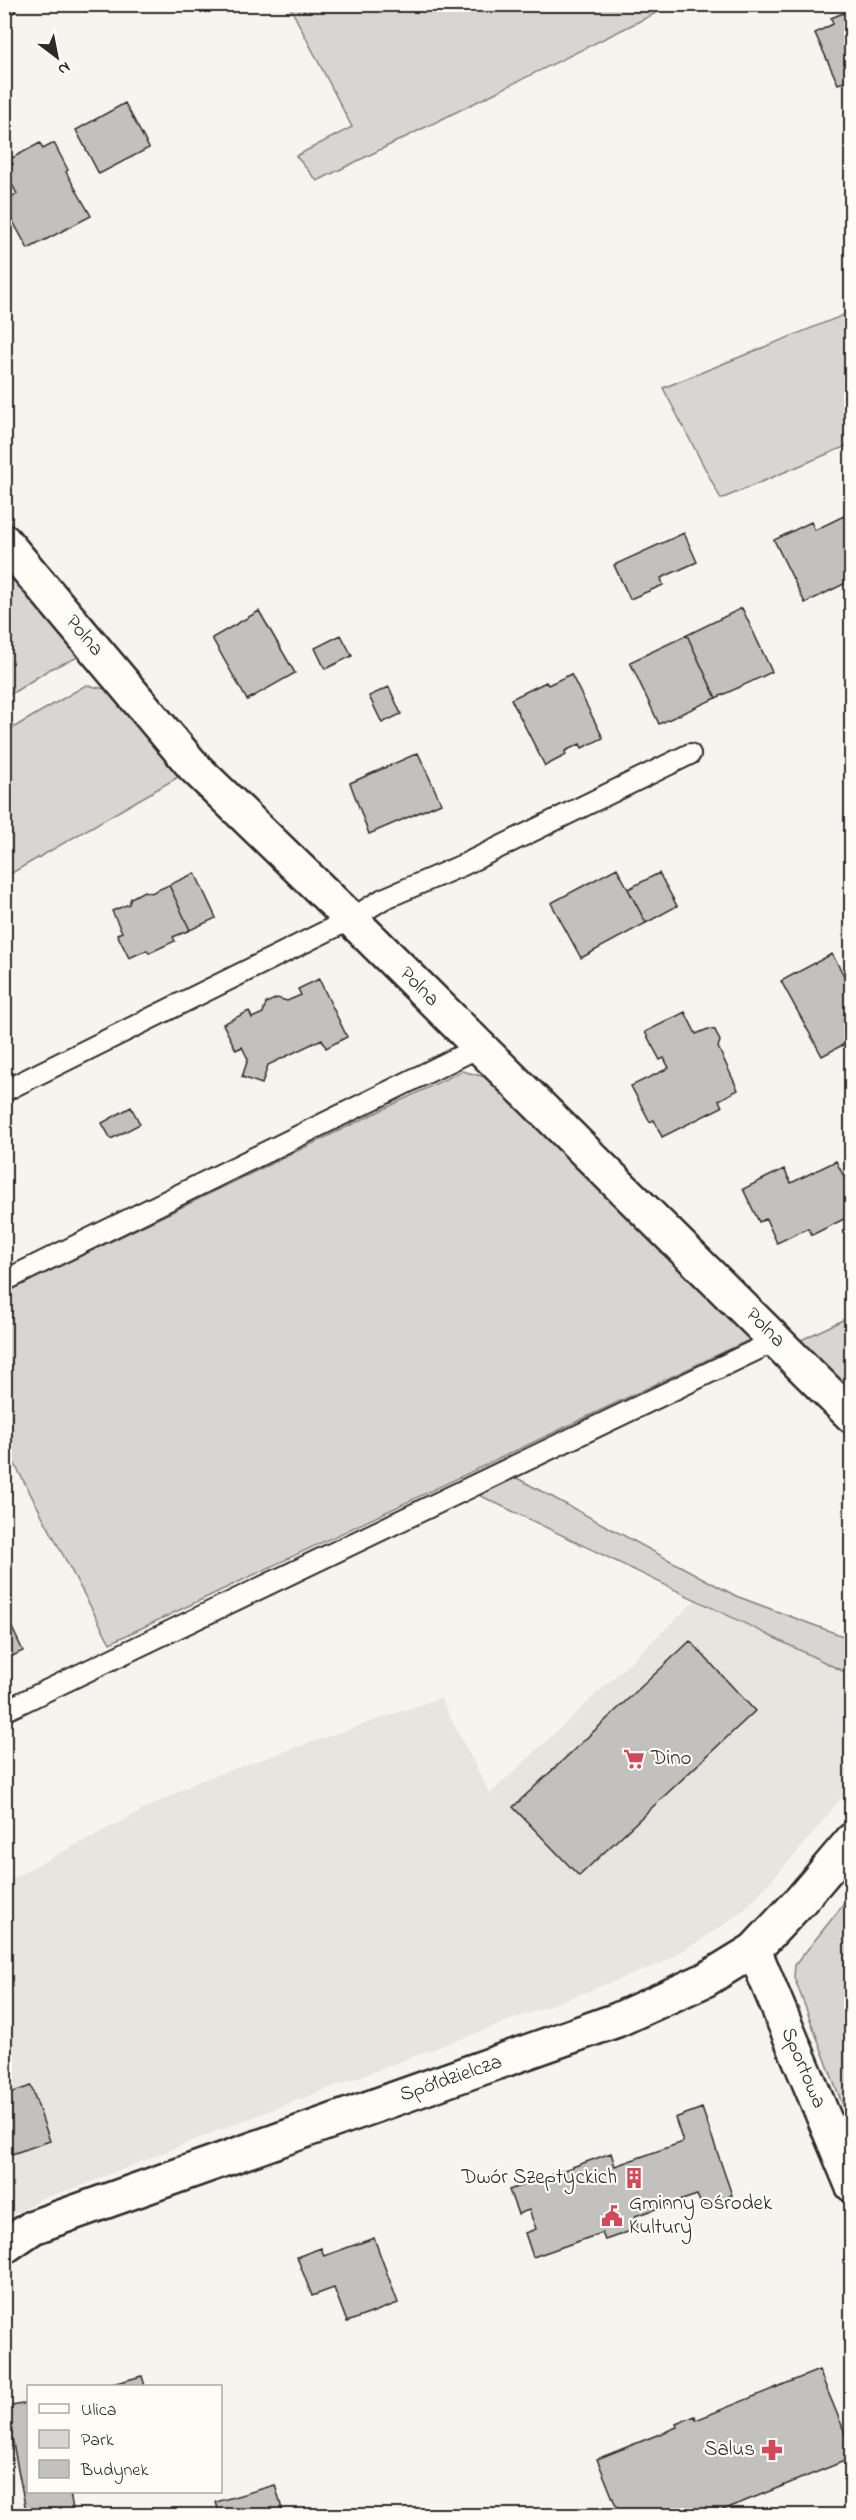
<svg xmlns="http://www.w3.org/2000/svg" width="856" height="2520" font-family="'Indie Flower',sans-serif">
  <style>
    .built { fill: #e6e5e0 }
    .green { fill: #d7d6d2; stroke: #81807e; stroke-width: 1.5 }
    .building { fill: #c2c1be; stroke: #2b2b2b; stroke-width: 1.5 }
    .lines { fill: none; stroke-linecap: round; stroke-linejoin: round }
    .service-casing { stroke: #2b2b2b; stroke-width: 24 }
    .minor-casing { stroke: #2b2b2b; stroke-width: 38 }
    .service { stroke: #fdfcf7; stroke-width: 20 }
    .minor { stroke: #fdfcf7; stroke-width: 33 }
    .labels { text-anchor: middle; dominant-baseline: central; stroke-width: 4.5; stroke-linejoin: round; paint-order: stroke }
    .street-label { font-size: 21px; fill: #2b2b2b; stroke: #fdfcf7 }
    .poi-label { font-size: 21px; fill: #2b2b2b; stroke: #fdfcf7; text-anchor: start }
  </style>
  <rect width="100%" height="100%" fill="#f5f4ef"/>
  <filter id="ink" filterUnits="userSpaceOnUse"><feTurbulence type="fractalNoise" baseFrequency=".0167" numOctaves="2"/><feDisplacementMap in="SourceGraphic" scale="12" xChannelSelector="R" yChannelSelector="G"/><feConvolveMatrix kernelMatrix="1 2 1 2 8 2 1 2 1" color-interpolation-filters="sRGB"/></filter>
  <g filter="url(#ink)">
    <path class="built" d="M695,1601L851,1675V1786L794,1856L744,1910L701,1940L660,1964L237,2123L78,2187L40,2199L5,2220V1882L199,1781L440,1698L490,1794Z"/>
    <path class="green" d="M289,5H288H672L317,181L296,156L352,127Z
      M851,312V444L721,499L663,388Z
      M5,571L17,574L81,656L50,669L5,698Z
      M86,685L110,690L180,776L5,877L4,733Z
      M462,1071L493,1079L751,1339L110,1643L5,1446V1293Z
      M851,1316V1397L799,1341Z
      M515,1477L736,1596L851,1639V1675L479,1495Z
      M851,1895V2127L794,1977L795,1965Z"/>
    <path class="building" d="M846,12L849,17L852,16V79L838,84L815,33L833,24L831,18Z
      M125,103L149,148L99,174L76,130Z
      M40,143L43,149L54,143L68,170L66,172L91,216L28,249L4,205V200L17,194L4,169L13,164L10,159Z
      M848,514L852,522V580L805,603L774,540L811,522L815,530Z
      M684,533L697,562L661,578L663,585L630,599L614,565Z
      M742,608L772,672L716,698L687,635Z
      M259,611L295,673L247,700L212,638Z
      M341,635L352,656L325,669L315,648Z
      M687,635L716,698L659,724L630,662Z
      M571,674L603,738L582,748L580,744L565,751L566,755L545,766L511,699L546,682L548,685Z
      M389,687L401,714L382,723L369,696Z
      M418,753L441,803L369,834L350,783Z
      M617,868L646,923L581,958L551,903Z
      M195,873L216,918L190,930L169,885Z
      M659,873L677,906L646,923L628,889Z
      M169,885L190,930L173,937L175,941L149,953L147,950L129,958L117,934L122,932L112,911L129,904L131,898L144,891L151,893Z
      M832,954L852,990V1040L822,1056L781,981Z
      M319,979L347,1037L326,1048L322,1039L268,1065L262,1084L242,1077L248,1059L242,1047L236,1050L223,1024L249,1011L252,1018L263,1013L266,1003L277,998L287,1001L301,995L298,989Z
      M685,1012L696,1034L708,1029L715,1030L720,1041L718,1047L738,1090L719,1100L722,1107L662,1137L654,1120L650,1122L631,1086L669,1068L664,1058L660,1060L645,1032Z
      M131,1107L140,1124L111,1139L102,1123Z
      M836,1161L852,1193V1215L812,1235L808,1228L777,1243L766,1219L759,1222L743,1189L784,1169L791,1183Z
      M4,1611L23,1651L4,1660Z
      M690,1641L755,1711L579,1876L513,1807Z
      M31,2086L50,2141L12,2154L4,2132V2095Z
      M702,2108L732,2195L702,2206L697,2195L635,2216L639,2228L605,2240L602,2233L533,2257L525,2233L536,2229L529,2210L518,2214L509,2190L611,2153L615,2166L683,2142L675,2118Z
      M374,2238L398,2303L347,2322L334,2288L312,2296L297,2257L321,2248L324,2256Z
      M819,2370L852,2450V2458L708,2516H620L597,2459L677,2427L676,2424L695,2416L696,2420Z
      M142,2376L145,2386H105Z
      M28,2403V2492H70L74,2516H27L6,2407Z
      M275,2485L284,2516H220L216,2502Z"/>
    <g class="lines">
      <defs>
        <path id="service" d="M4,6L6,4
          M4,1091L351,919L383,899L463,865L690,754
          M4,1281L479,1047
          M4,1711L777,1340"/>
        <path id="minor" d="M4,541L194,767L351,919L852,1416
          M754,1950L852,2185
          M4,2247L33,2227L617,2020L705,1980L754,1950L801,1900L852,1840"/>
      </defs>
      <use href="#service" class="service-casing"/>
      <use href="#minor" class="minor-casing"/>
      <use href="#service" class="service"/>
      <use href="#minor" class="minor"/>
    </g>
  </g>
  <defs>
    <symbol id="supermarket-bare" viewBox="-9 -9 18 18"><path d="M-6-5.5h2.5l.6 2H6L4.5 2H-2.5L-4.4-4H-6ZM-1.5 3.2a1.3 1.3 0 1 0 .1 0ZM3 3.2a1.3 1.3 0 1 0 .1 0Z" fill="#d1495b" stroke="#fdfcf7" stroke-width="2.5" paint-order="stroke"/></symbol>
    <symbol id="building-bare" viewBox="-9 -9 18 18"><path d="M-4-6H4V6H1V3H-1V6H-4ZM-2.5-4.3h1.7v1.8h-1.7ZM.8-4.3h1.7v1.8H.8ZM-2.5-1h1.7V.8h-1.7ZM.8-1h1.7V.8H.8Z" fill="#d1495b" stroke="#fdfcf7" stroke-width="2.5" paint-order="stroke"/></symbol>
    <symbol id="civic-bare" viewBox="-9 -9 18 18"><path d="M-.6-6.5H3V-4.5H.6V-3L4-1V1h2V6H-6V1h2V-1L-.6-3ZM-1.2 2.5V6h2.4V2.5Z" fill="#d1495b" stroke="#fdfcf7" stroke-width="2.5" paint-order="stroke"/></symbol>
    <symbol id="pharmacy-bare" viewBox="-9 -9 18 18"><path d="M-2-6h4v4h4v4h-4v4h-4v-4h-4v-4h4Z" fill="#d1495b" stroke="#fdfcf7" stroke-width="2.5" paint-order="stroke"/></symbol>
  </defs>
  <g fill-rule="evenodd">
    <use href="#supermarket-bare" x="619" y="1744" width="30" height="30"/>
    <use href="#building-bare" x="619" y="2163" width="30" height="30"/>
    <use href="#civic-bare" x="597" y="2201" width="30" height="30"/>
    <use href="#pharmacy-bare" x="757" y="2435" width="30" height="30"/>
  </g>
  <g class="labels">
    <g class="street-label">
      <text transform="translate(84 636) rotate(50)">Polna</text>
      <text transform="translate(419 987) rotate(45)">Polna</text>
      <text transform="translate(765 1328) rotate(45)">Polna</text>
      <text transform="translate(803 2068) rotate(67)">Sportowa</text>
      <text transform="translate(451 2079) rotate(-19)">Spółdzielcza</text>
    </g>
    <g class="poi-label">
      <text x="651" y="1759">Dino</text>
      <text x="617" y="2178" text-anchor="end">Dwór Szeptyckich</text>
      <text x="629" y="2204">Gminny Ośrodek<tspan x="629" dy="24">Kultury</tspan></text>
      <text x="755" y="2450" text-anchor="end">Salus</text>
    </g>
  </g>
  <rect width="856" height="2520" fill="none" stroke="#fdfcf7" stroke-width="24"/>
  <rect x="12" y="12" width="832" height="2496" fill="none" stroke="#2b2b2b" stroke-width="2" filter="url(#ink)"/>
  <rect x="27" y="2385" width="195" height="108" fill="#fdfcf7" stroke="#a9a8a5" stroke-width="1.5"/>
  <rect x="39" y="2404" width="30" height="9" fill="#fdfcf7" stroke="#a9a8a5" stroke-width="1.5"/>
  <text x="81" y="2415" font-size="18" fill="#2b2b2b">Ulica</text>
  <rect x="39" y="2430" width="30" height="18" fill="#d7d6d2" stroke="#a9a8a5" stroke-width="1.5"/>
  <text x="81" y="2445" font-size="18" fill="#2b2b2b">Park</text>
  <rect x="39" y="2460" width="30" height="18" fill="#c2c1be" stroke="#a9a8a5" stroke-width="1.5"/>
  <text x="81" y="2475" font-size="18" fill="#2b2b2b">Budynek</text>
  <g transform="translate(57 57) rotate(148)" stroke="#fdfcf7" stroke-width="4.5" paint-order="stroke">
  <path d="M0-4.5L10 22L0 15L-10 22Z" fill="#2b2b2b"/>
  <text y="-9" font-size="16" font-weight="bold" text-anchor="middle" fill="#2b2b2b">N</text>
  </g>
</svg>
